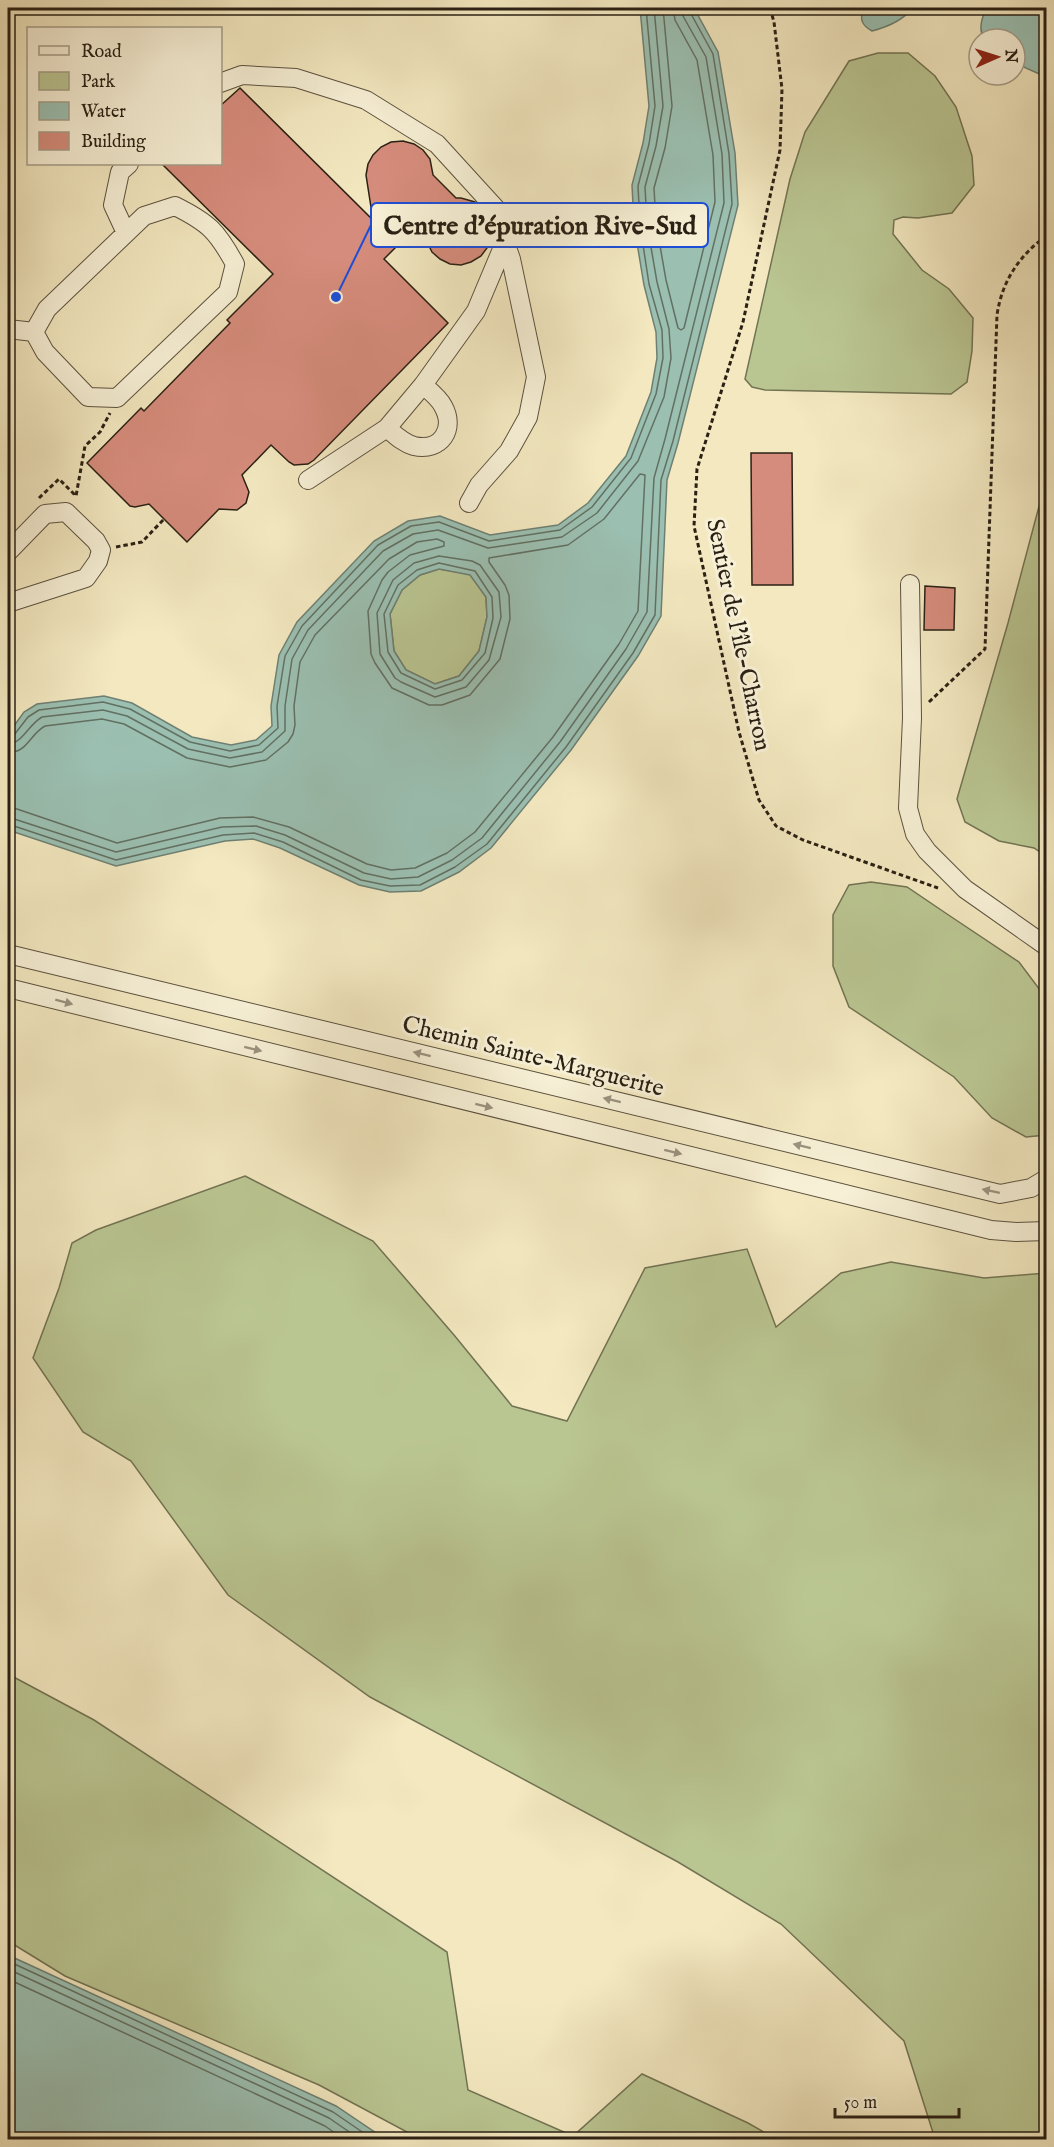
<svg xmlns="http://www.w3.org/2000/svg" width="1054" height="2147" font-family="'IM FELL English',serif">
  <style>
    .green { fill: #bac692; stroke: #727353; stroke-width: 1.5 }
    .water { fill: #9bc0b2; stroke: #6e8073; stroke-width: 1.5; fill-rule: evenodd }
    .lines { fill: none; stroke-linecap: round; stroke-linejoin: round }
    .shore { stroke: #627063; stroke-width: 1.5 }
    .building { fill: #d68c7c; stroke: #2a2014; stroke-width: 1.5 }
    .minor-casing { stroke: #5c523f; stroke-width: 20 }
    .path { stroke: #2a2014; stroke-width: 3; stroke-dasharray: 4.5 3; stroke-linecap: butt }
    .minor { stroke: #f7f0d6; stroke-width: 18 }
    .oneway { fill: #9b927f }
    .labels { text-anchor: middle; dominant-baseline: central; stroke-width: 6; stroke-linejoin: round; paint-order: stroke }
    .street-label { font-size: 24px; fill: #2a2014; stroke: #f7f0d6 }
    .leader { fill: none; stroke: #1d4ed8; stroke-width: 2 }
    .callout-dot { fill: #1d4ed8; stroke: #f7f0d6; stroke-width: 2 }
    .callout { fill: #f7f0d6; stroke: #1d4ed8; stroke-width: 2 }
    .callout-label { font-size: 26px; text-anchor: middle; font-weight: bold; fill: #2a2014 }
  </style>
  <rect width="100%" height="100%" fill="#f3e8c0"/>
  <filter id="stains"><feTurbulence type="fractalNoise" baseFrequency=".00333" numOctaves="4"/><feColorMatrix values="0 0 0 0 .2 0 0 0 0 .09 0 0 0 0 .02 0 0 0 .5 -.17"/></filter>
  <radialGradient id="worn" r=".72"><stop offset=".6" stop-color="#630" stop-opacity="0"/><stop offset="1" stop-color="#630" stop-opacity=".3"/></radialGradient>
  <path class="green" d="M878,53H908L935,76L956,107L972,156L974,185L952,213L918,218L903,217L894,220L893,234L922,270L949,289L973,318L972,351L967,382L951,394L765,390L752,387L745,379L790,179L805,132L849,61Z
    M1046,480V856L1034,848L999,841L965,822L957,799L1008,623Z
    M439,569L470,574L486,597L487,617L479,651L459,676L435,684L406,670L394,651L390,614L402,590L420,575Z
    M871,882L907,887L950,916L1019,962L1046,998V1135L1026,1137L992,1118L954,1077L849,1007L833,966V915L849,885Z
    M245,1176L373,1241L454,1335L512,1406L567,1421L645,1268L747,1249L776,1327L841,1273L891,1262L984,1278L1046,1273V2139H935L904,2041L781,1924L678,1862L370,1697L228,1595L131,1461L83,1432L33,1358L59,1288L72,1243L96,1230Z
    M8,1674L94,1720L447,1952L468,2090L573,2136L642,2074L748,2123L776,2139H420L319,2085L65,1976L8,1941Z"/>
  <path class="water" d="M640,8H694L718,52L735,153L738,205L678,443L667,480L661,616L638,656L571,750L491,848L459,872L421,891L390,892L359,885L280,848L253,839L225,841L116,866L8,830V734L24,712L37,704L104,696L132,703L192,737L231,745L256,740L272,726L271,706L279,655L297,622L374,541L408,521L440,516L490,535L558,525L588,503L626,456L651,392L657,358L656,332L644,285L634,225L632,185L643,143L649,106ZM439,569L470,575L486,597L487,617L479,651L459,676L435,684L406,670L394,651L390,614L402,590L420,575Z
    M863,8H912C903,21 887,27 872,31C861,25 860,19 863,8Z
    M986,8H1046V77L1015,63V39H984C978,29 982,18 986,8Z
    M8,1955L336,2106L385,2139H8Z"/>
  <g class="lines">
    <path class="shore" d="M663,8L672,106L665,148L654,188L656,223L666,280L678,328L681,330L684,328L715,202L713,155L697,60L675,20L673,8
      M439,556L472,561L480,565L499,592L501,617L489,660L466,687L435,697L401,682L395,678L380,654L377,613L393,580L414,563Z
      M439,563L475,571L492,597L493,618L485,653L462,680L435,689L401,673L388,652L384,614L398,585L417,570Z
      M8,737L14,735L28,717L39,710L103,702L130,709L190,742L230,751L259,745L278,728L277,706L285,656L302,626L378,545L411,526L439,522L489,541L560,530L592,507L631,458L656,394L663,358L662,330L649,284L640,225L638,186L649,144L655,106L646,8
      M8,744C23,743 28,725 42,717L103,710L127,716L188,749L230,758L262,752L285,731V706L292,659L308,630L383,551L413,534L438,530L488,548L562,537L597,513L638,461L664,397L671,358L669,329L657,282L647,224L645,187L656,146L663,106L654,8
      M8,753C28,752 29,735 45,726L102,719L124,724L187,758L230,767L266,760L288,742L293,734L295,725L294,706L300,662L315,635L389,559L417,542L437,539L444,542V546L410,555L388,572L382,580L368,611L371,654L375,663L392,688L429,705H442L470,695L500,659L510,619L509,595L505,585L489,562V558L568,545L604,519L640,474L645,475L638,611L619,644L553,737L475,832L447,853L415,868L391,870L367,864L289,827L253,817L220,818L117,843L17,809L8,808
      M8,817L116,852L222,827L256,826L285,835L364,873L391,879L418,877L452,860L482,838L560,742L626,649L647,612L654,478L665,439L724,203L722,154L706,57L683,16L682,8
      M8,824L116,860L223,835L254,833L283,842L361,880L390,886L420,885L455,867L487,844L566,747L633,653L655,615L661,480L673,441L732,204L729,154L713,54L690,12L689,8
      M8,1961L333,2112L374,2140
      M8,1969L329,2118L361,2140
      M8,1979L325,2126L345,2140"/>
  </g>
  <path class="building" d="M240,88L373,220L366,175L368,164L373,155L381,147L391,142L403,141L414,144L423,150L430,159L433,175L456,198H461L475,202L489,217L492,227L491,238L487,248L481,256L471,262L461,265L450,264L440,259L432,252L427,242L414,229L384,259L448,323L314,460L308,464L294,465L289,462L271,445L242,475L249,492L246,503L237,510L219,509L187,542L149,504L135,507L130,506L87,463L141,408L144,411L230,323L227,320L273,274L162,164H220V106Z
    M751,453H792L793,585H752Z
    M925,586L955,588L954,630H924Z"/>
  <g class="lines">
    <defs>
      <path id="minor" d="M220,83L242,75L296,78L366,100L437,144L499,212L505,228V242L476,311L423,385L387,428L308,480
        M175,206C209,223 217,231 235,264L228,292L117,398L88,397L45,352L34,332L47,309L144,216Z
        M126,233L113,205L120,172L129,164
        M8,329L34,332
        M387,428C395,435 403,443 414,446C441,452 456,429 443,406C439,398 430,391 423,385
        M469,503L479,485L509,451L528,417L536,377L511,259L505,242
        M8,552L45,514L66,512L96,541L101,550L98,561L86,578L8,603
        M910,584L912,718L908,808L915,834L927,851L965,889L1046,946
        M8,954L1000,1194L1031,1188L1046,1179
        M8,988L991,1230L1016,1232L1046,1231"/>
    </defs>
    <use href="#minor" class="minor-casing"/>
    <path class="path" d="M770,8L774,22L782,89L780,150L743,322L697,469L694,526L739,732L759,800L776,826L803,840L938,888
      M39,498L59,479L76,496L85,446L100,432L110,413
      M116,547L142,542L164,519
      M929,702L985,649L997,315C1002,281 1019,256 1046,236"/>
    <use href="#minor" class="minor"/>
  </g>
  <defs><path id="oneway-solid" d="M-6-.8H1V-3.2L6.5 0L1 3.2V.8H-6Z" transform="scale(1.5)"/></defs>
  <g class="oneway">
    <use href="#oneway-solid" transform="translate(64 1002) rotate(15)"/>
    <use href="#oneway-solid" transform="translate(253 1049) rotate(14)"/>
    <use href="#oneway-solid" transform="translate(422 1054) rotate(-166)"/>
    <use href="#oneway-solid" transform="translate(612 1100) rotate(-166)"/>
    <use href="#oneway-solid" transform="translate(484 1106) rotate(14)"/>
    <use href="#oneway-solid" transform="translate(802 1146) rotate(-166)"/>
    <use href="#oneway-solid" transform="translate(673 1152) rotate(14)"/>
    <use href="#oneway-solid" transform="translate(991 1191) rotate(-168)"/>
  </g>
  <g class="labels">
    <g class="street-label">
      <text transform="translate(738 635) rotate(78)">Sentier de l'île-Charron</text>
      <text transform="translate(533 1057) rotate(14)">Chemin Sainte-Marguerite</text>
    </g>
  </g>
  <path class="leader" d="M336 297L371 225"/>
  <circle class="callout-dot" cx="336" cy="297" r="6"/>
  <rect class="callout" x="371" y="203" width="337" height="44" rx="6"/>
  <g class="callout-label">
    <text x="540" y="234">Centre d'épuration Rive-Sud</text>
  </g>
  <rect width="1054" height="2147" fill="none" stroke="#f3e8c0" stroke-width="30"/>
  <rect x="9" y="9" width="1036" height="2129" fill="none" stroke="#2a2014" stroke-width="3"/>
  <rect x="15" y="15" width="1024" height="2117" fill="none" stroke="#2a2014" stroke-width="1.5"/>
  <rect x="27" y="27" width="195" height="138" fill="#f7f0d6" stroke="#a59d88" stroke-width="1.5"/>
  <rect x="39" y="46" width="30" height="9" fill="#f7f0d6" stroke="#a59d88" stroke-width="1.5"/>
  <text x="81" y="57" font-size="18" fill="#2a2014">Road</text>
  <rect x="39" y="72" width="30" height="18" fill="#bac692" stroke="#a59d88" stroke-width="1.5"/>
  <text x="81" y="87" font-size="18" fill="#2a2014">Park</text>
  <rect x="39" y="102" width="30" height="18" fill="#9bc0b2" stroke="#a59d88" stroke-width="1.5"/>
  <text x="81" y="117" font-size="18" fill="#2a2014">Water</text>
  <rect x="39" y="132" width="30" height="18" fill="#d68c7c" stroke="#a59d88" stroke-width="1.5"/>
  <text x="81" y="147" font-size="18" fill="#2a2014">Building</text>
  <g transform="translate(997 57) rotate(87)"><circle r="28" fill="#f7f0d6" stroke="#a59d88" stroke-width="1.5"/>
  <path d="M0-4.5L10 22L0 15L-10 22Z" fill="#8f2418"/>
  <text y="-9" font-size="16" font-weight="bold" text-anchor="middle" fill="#2a2014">N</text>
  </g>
  <path d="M835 2108v9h124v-9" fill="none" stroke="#2a2014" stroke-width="3"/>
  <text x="844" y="2108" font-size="18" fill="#2a2014" stroke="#f7f0d6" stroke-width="4.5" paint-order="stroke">50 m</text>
  <rect width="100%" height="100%" filter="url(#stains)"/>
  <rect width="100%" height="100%" fill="url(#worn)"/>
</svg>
